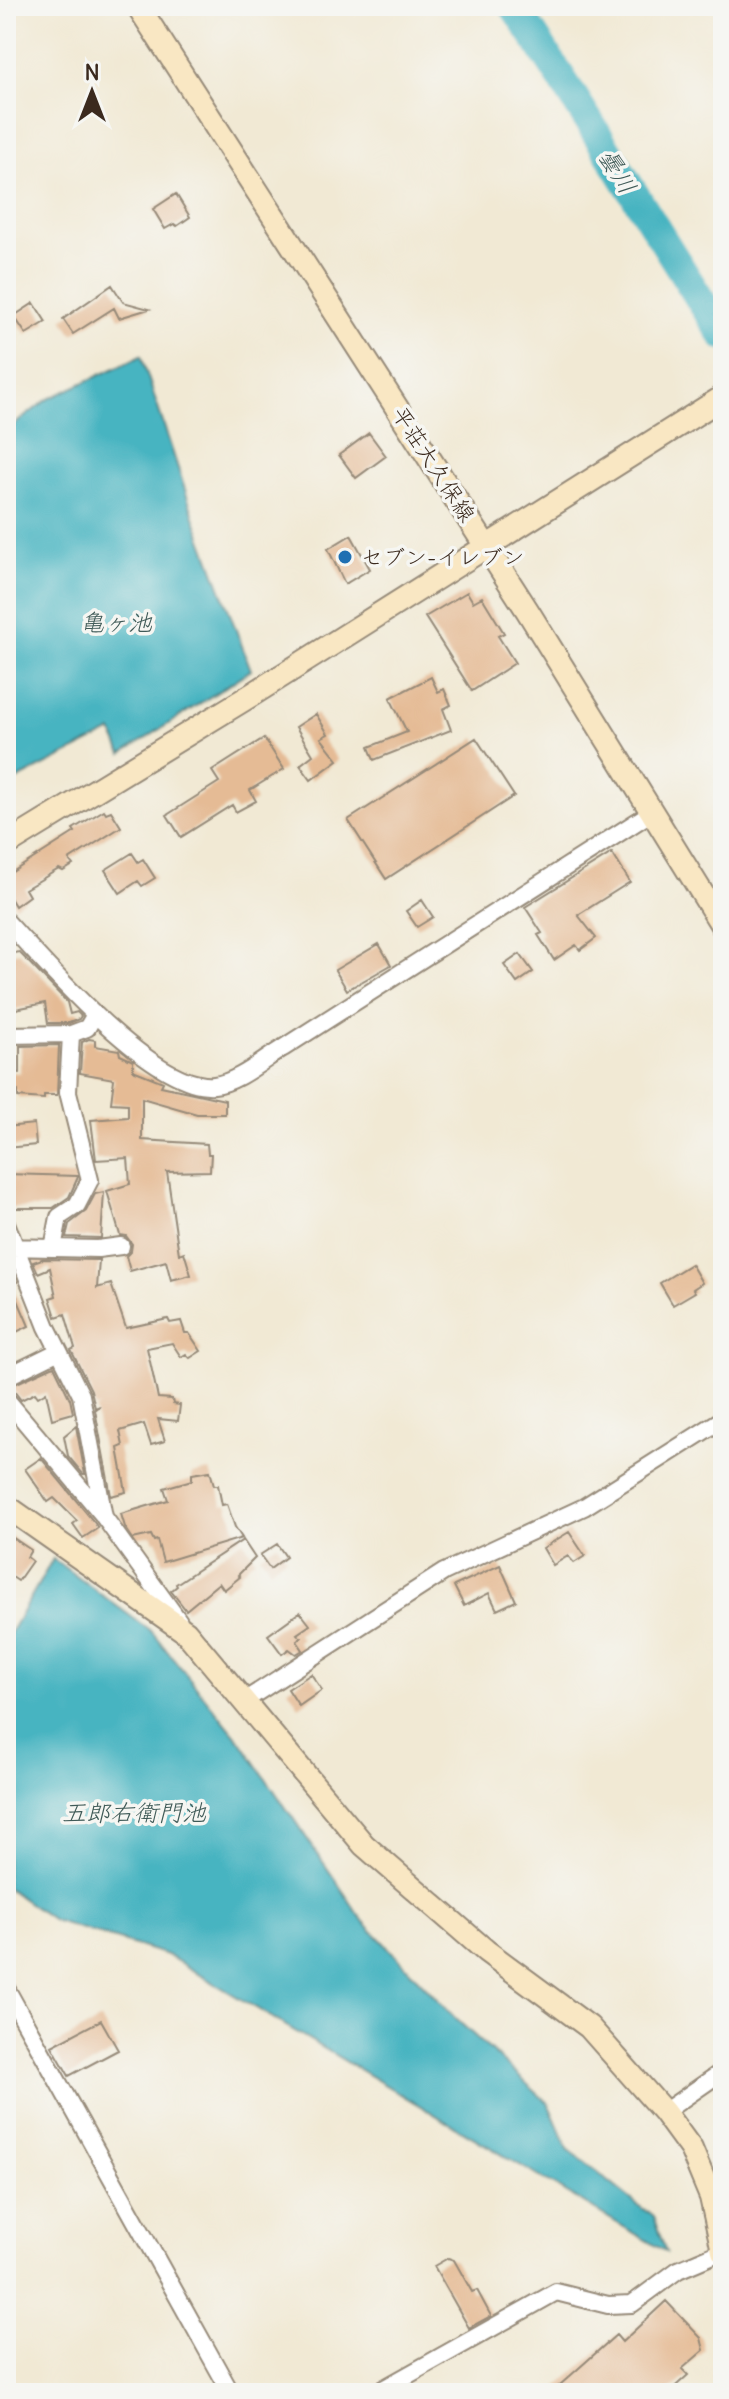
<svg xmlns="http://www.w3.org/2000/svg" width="729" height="2399" font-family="Delius,'Klee One',sans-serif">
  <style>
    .water { fill: #46b4c1; stroke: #406f70; stroke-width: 2 }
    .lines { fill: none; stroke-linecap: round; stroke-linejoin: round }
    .river { stroke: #46b4c1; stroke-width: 30 }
    .building { fill: #e5bb95 }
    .street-casing { stroke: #968a79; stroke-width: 20 }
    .secondary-casing { stroke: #968a79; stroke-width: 26 }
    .street { stroke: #fff; stroke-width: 16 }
    .secondary { stroke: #f9e7c3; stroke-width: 22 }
    .poi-dot { fill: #1f6fb2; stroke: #f6f6f2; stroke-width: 3 }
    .labels { text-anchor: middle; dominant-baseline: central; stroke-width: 7; stroke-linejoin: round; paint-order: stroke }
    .street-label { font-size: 22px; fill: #3b2a1e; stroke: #f6f6f2 }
    .poi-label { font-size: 22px; fill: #3b2a1e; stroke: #f6f6f2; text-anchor: start }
    .water-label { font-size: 24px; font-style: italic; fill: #3f5a57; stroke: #f6f6f2 }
  </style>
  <rect width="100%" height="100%" fill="#f6f6f2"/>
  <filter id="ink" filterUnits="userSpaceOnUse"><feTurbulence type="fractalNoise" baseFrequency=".0125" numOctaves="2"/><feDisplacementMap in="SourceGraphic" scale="16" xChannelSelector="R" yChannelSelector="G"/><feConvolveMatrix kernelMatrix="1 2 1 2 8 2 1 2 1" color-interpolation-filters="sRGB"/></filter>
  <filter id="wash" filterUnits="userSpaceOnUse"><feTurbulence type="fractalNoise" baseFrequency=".006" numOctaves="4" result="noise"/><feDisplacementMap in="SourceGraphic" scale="32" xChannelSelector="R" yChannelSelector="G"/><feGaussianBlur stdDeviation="1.8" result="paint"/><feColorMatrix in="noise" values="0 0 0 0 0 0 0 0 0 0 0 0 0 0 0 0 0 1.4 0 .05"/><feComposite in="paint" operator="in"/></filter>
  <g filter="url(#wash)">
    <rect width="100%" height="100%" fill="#f1e9d4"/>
    <path class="water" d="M141,356L194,517L251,670L122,754L112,731L6,785V431L48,399Z
      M53,1559L152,1632L241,1742L364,1922L456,2019L548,2103L568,2149L653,2217L666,2252L167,1955L53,1920L6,1887V1640Z"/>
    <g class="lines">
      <path class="river" d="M514,6C587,113 652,226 723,335"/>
    </g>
    <g id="blocks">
      <path class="building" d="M176,194L190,217L177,226L174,224L165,229L153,209Z
        M112,285L123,302L149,309L119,318L114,308L73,334L63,319Z
        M34,303L46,322L26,334L14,316Z
        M369,433L386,456L356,478L339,455Z
        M351,535L370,569L345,584L328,549Z
        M467,592L473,602L482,597L504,633L498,636L515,663L472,691L425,617Z
        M431,677L438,692L444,689L451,705L443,709L451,730L374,760L369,747L407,732L390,698Z
        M316,714L328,734L321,738L338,760L311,780L300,765L313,755L296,727Z
        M264,738L284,769L250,790L256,801L236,812L232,805L181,837L167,815L219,782L212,771Z
        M476,738L514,796L386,879L348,820Z
        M104,810L106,813L111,811L121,827L69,860L73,865L63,871L59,869L25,889L29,896L15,906L6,891V876L75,832L73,829Z
        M132,853L138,862L143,859L155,878L142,886L138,881L120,893L105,870Z
        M612,853L630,882L578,915L596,938L580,950L576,945L554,960L538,935L542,933L525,907Z
        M422,900L433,917L417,927L406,911Z
        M379,944L391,965L347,990L335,970Z
        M19,952L67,1002L70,1014L77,1012L81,1016L79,1019L69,1023H48L45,1003L6,1011V955Z
        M520,954L533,972L517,983L504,965Z
        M89,1039L95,1040V1046L119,1050L120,1055L133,1061V1070L163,1082L161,1086L225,1100V1114H197L142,1098V1140L207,1144L208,1154H211L210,1171L167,1172L179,1254L184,1252L191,1275L171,1280L166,1261L130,1271L126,1256L131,1251L132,1244L126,1236L120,1235L107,1191L130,1184L128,1158L96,1160L91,1120L128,1117V1104L111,1103L114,1079L80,1073L82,1042Z
        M59,1045L57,1095H44V1099L18,1097V1091L8,1089L9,1072L20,1073V1046Z
        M34,1124L36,1145L6,1148V1127Z
        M6,1174L78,1176V1177L69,1197L53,1208H9Z
        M104,1192L101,1238L66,1237L69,1224L86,1211L95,1194Z
        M42,1259L99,1260L97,1288L111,1284L126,1328L168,1319L170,1323L181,1321L185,1333H189L201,1351L190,1358L186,1354L181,1357L172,1343L147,1348L158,1398L172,1399L173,1404L180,1405L178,1421L158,1419L165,1441L151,1445L144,1424L120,1431L123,1446L118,1448L126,1492L111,1496L95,1410L100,1406L95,1408L91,1390L71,1350L75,1348L65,1314L56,1317L50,1298L56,1296L50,1268L38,1273L33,1262Z
        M691,1264L702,1283L693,1289L695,1292L673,1305L660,1283Z
        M12,1269L17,1282L11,1284L29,1326L6,1337V1272Z
        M54,1366L70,1399L73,1413L52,1419L46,1392L38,1397L35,1393L21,1400L14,1391L6,1388Z
        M76,1426L85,1474H83L68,1456L64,1436Z
        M41,1458L94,1522L98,1528L83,1538L73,1524L77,1521L54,1498L48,1502L25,1469Z
        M210,1471L214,1485H218L222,1505L227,1504L235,1527L242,1538L163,1562L157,1540L154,1541L151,1535L133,1539L125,1527L121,1514L168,1500L164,1488L192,1480V1474Z
        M569,1532L585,1556L574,1563L568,1556L553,1565L543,1548Z
        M6,1533L31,1550L27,1557L32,1561L18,1581L6,1573Z
        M243,1540L255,1558L238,1575L240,1577L224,1590L219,1583L186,1610L171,1591L177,1586L176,1584Z
        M277,1544L286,1557L270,1569L260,1555Z
        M500,1565L516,1601L497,1610L489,1593L464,1606L454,1586Z
        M300,1612L310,1625L297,1634L301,1638L297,1641L303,1650L296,1654L289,1649L282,1654L268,1635Z
        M311,1674L322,1690L299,1706L288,1689Z
        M101,2020L118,2050L69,2076L52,2046Z
        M448,2258L454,2260L472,2292L477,2290L491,2316L469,2328L434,2266Z
        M666,2301L701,2338L704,2350L682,2369L688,2375L668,2393H551L616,2335L622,2342Z"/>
    </g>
  </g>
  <g filter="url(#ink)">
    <use href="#blocks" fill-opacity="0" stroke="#968a79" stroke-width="2"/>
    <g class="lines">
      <defs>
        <path id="street" d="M6,921C45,963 154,1091 214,1085C237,1083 263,1060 283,1048L652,812
          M6,1035L71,1034L87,1028L94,1016
          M6,1223L47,1327L81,1395L104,1517L179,1621
          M8,1247L98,1249L121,1246
          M53,1248L59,1217L77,1205L90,1180L68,1092L71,1034
          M6,1377L59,1351
          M6,1399L103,1515
          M244,1701L444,1572L584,1507L723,1419
          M6,1988L231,2393
          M664,2112L723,2071
          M376,2393L556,2292L608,2305L632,2304L678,2270L723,2251"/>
        <path id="secondary" d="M138,6L527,610L723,927
          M6,845L253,694L723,397
          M6,1506L186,1632L364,1845L486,1951L589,2027L664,2112L691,2149L711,2197L723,2251"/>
      </defs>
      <use href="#street" class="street-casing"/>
      <use href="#secondary" class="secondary-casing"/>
      <use href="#street" class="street"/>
      <use href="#secondary" class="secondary"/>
    </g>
  </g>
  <circle class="poi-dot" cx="345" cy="557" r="8"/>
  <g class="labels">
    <g class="street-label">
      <text transform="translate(434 464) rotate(57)">平荘大久保線</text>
    </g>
    <g class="poi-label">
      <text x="361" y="557">セブン-イレブン</text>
    </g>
    <g class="water-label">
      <text transform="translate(618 171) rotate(58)">曇川</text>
      <text x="116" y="622">亀ヶ池</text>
      <text x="134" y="1812">五郎右衛門池</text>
    </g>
  </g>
  <rect width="729" height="2399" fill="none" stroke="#f6f6f2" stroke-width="32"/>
  <g transform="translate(92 92)" stroke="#f6f6f2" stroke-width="6" paint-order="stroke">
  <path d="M0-6L14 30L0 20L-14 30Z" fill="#3b2a1e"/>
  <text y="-12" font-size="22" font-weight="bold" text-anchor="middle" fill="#3b2a1e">N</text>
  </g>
</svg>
